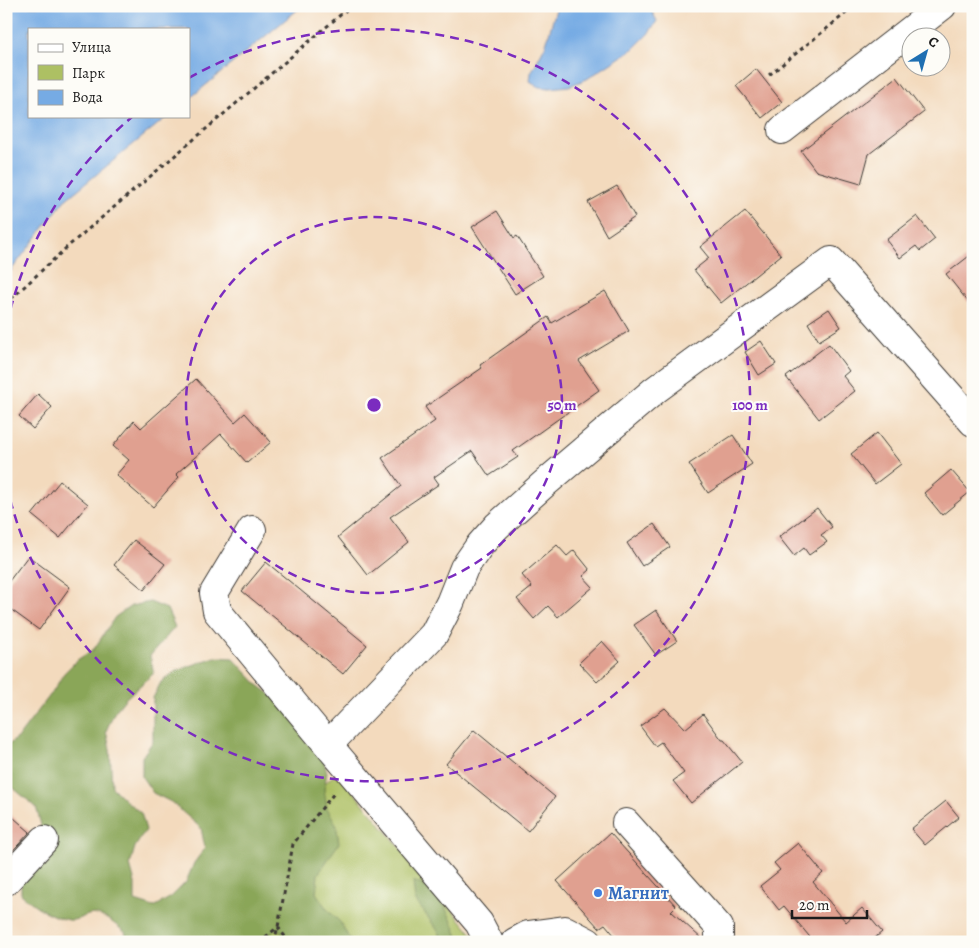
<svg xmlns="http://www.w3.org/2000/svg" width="979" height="948" font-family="Alegreya,serif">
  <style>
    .green { fill: #adc063; stroke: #646e40 }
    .forest { fill: #8aa659; stroke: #53613a }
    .water { fill: #76abe4; stroke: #496480 }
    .building { fill: #e0a090 }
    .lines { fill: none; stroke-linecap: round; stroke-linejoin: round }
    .minor-casing { stroke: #3c3834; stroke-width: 30 }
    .path { stroke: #3c3834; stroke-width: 3; stroke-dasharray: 4 4; stroke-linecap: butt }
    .minor { stroke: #fff; stroke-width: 28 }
    .ring { fill: none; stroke: #7b2cbf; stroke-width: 2.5; stroke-dasharray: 9 6 }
    .shop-dot { fill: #3f7fe0; stroke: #fdfcf7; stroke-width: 2 }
    .labels { text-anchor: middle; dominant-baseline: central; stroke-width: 4; stroke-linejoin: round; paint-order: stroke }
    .shop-label { font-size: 18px; font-weight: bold; fill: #366cbe; stroke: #fdfcf7; text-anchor: start }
    .centre { fill: #7b2cbf; stroke: #fdfcf7; stroke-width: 2.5 }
    .ring-label { font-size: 15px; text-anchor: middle; font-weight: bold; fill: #7b2cbf; stroke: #fdfcf7; stroke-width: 4; stroke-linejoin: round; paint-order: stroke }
  </style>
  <rect width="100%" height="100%" fill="#fdfcf7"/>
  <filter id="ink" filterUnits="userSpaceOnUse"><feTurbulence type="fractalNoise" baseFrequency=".02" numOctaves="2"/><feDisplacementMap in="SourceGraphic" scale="10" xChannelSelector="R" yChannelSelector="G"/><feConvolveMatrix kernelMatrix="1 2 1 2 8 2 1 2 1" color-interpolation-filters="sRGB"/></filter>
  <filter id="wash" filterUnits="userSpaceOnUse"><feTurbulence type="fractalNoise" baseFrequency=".0096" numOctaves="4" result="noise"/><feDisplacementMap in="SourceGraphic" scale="20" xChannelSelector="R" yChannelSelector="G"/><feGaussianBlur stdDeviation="1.12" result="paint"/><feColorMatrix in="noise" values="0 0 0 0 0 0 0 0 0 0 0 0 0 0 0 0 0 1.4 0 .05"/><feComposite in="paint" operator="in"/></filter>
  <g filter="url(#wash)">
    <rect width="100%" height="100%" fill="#f3dabd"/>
    <path class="green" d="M337,772L479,942H156Z"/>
    <path class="forest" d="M150,602L167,609L175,627L150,656L154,673L125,699L114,713L106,731L110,749L112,787L126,801L141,813L146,830L135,847L130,865L135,883V901L154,907L171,897L186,882L194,863L205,848L201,828L171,802L153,793L142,777V757L153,741V698L161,682L176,671L215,657L233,658L258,685L288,707L322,754L327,772L324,790L327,808L336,824L339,843L318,874L316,893L326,908L340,922L351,942H289L278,928L259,942H123L126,933C117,926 101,911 88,915C82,917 75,921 69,920C50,917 35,906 21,894V875L41,825L36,807L6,782V747L19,736L54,690L64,673L77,660L94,649L115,617L131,606Z
      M413,881C419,884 426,886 431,890C446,903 453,924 460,942H443L439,932L415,900Z"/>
    <path class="water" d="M6,6H302L189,99V29H29V116H168L64,201L6,277Z
      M557,6H649L657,21L648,34L633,49L587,79L569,86L550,88L539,87L530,81L531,73L546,44Z"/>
    <g id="blocks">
      <path class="building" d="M756,69L782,102L762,118L736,86Z
        M897,77L924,112L869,154L861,184L816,171L801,151Z
        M617,186L635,217L607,236L588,202Z
        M497,211L514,238L517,236L543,276L515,294L472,227Z
        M745,211L781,255L721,303L694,270L709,258L700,247Z
        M917,216L935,239L920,251L916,246L900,258L886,240Z
        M973,253V308L946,274Z
        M605,291L629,331L579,361L599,390L513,451L518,457L489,476L472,451L434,477L439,484L390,517L409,542L368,575L338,537L401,486L382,458L435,421L425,407L482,368L480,365L548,317L552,323Z
        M829,309L841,327L819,341L808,323Z
        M761,341L776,364L759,375L745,352Z
        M829,344L849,371L843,376L855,391L819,419L786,377Z
        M196,379L235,422L245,413L271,442L247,463L221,434L176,474L179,477L153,507L116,475L129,460L113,446L134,421L141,428Z
        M38,394L52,407L33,429L19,416Z
        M877,433L901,464L875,484L851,454Z
        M733,435L752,464L708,493L689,464Z
        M951,470L970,492L942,515L924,493Z
        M60,481L88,504L60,538L32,515Z
        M817,508L832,527L821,535L827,542L809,555L804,548L794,556L779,537Z
        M654,524L670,547L642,566L627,543Z
        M134,540L165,564L144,590L114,565Z
        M557,545L567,556L574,550L590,570L583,576L593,587L558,617L548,606L534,619L517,599L532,587L522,575Z
        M28,556L70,587L39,630L6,606V585Z
        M266,562L367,645L343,674L242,591Z
        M656,610L677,641L656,655L634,625Z
        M602,641L620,661L597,682L579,663Z
        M665,708L685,729L703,714L722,740H724L742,762L691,803L673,781L684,773L661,742L655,746L640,726Z
        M474,730L555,797L528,831L446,764Z
        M946,801L959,817L925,845L911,829Z
        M6,811L30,832L6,858Z
        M610,833L676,906L671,911L703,940V942H620L605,924L599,928L557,881Z
        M798,843L823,873L813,882L846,922L862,908L882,932L870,942H814L784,906L779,910L760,886L780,870L774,863Z"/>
    </g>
  </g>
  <g filter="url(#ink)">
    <use href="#blocks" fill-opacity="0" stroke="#3c3834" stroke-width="1"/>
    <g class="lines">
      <defs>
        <path id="minor" d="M782,130L942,6
          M252,530L214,593L217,611L328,745L479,923L489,942
          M328,745L434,634L450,603L464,568L480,545L497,526L544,484L655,390L831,261L973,422
          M626,823L719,927V942
          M6,881L44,840
          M515,942L528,935L565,930L588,942"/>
      </defs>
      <use href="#minor" class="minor-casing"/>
      <path class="path" d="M769,75L855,6
        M6,305L12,298L66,248L345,11L352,6
        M259,942L278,927L289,942
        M274,942L278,927L293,844L335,792"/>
      <use href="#minor" class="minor"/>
    </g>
  </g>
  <g class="ring">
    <circle cx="374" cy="405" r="188"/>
    <path d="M7 324A376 376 0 0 1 132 117M189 78A376 376 0 1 1 7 486"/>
  </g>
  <circle class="shop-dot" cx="598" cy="893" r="5"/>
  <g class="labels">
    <g class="shop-label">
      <text x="608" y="893">Магнит</text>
    </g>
  </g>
  <circle cx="374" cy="405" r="8" class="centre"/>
  <g class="ring-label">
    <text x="562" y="410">50 m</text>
    <text x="750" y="410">100 m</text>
  </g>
  <rect width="979" height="948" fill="none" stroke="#fdfcf7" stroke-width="25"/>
  <rect x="28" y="28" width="162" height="90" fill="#fdfcf7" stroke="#a3a29f"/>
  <rect x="38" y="44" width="25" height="8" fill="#ffffff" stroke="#a3a29f"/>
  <text x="72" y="52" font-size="15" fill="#1c1c1c">Улица</text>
  <rect x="38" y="65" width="25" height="15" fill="#adc063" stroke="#a3a29f"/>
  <text x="72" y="78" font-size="15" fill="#1c1c1c">Парк</text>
  <rect x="38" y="90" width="25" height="15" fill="#76abe4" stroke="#a3a29f"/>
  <text x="72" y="102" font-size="15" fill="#1c1c1c">Вода</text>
  <g transform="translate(926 52) rotate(37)"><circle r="24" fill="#fdfcf7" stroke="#a3a29f"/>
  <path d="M0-4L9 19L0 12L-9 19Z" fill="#1f6fb2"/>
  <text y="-8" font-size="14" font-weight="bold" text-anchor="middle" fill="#1c1c1c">С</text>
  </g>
  <path d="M792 910v8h75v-8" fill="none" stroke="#1c1c1c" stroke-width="2.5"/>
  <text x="799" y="910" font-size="15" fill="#1c1c1c" stroke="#fdfcf7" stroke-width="4" paint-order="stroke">20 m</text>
</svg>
